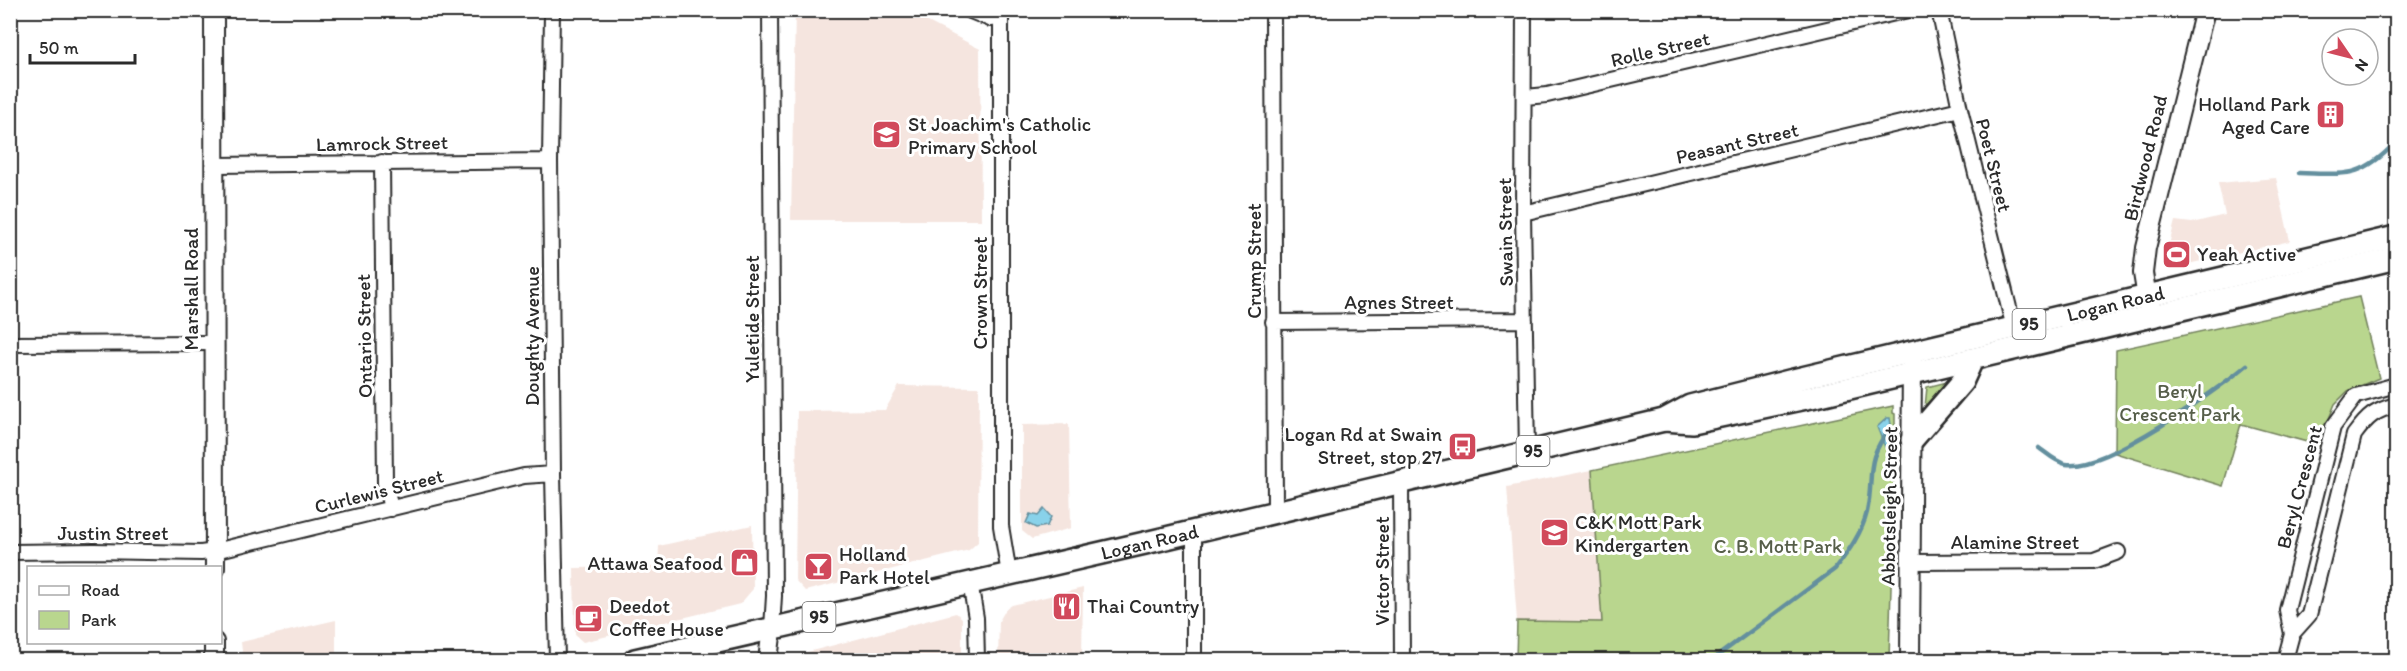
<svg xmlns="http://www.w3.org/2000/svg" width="2407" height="671" font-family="Itim,sans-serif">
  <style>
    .built { fill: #f5e5df }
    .green { fill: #b9d68e; stroke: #72805c; stroke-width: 1.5 }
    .water { fill: #89d2ea; stroke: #638f9e; stroke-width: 1.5 }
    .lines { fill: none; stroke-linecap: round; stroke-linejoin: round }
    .stream { stroke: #638f9e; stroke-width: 4.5 }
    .street-casing { stroke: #2b2b2b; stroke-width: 18 }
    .secondary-casing { stroke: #2b2b2b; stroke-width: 22 }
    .primary-casing { stroke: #2b2b2b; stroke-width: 26 }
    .street { stroke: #fff; stroke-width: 14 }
    .secondary { stroke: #fff; stroke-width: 18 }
    .primary { stroke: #fff; stroke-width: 21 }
    .labels { text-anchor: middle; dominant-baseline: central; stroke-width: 6; stroke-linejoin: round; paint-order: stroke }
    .shield { fill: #fff; stroke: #6b6b6b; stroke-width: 1.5 }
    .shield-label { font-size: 18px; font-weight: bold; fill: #2b2b2b }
    .street-label { font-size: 20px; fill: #2b2b2b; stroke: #fff }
    .poi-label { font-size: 20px; fill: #2b2b2b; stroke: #fff; text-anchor: start }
    .park-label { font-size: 20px; fill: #565e49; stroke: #fff }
  </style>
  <rect width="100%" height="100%" fill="#fff"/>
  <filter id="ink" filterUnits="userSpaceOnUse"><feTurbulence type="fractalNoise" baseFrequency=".0167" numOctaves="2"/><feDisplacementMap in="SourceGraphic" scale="12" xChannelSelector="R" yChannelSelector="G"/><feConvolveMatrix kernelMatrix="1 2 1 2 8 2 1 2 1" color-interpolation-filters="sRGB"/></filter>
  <g filter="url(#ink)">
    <path class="built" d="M795,11H907L980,49L981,220H791Z
      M2276,178L2290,241L2179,266L2167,253L2175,221L2192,223L2225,215L2218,183Z
      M899,386L979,387L978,542L969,550L805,591L795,580L797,411L885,410Z
      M1069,424L1071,528L1032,539L1022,531V425Z
      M1592,470L1602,622L1517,621L1507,487Z
      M752,525L753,589L740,604L583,642L575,635L574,568L658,567L659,546Z
      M1083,588L1082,660H998L999,621L1006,609L1012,605Z
      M956,613L962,618V660H784L785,658Z
      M336,620V660H243L241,642Z"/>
    <path class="green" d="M2359,297L2379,378L2348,391L2335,404L2318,445L2241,424L2223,486L2115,453L2116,350Z
      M1951,381L1924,417L1927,387Z
      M1893,406V413L1895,414V440L1889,660H1516L1517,621L1602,622L1592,470Z"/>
    <path class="water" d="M1887,418H1890L1893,439L1885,447L1877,427Z
      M1044,509L1051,517L1047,526L1036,528L1026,523L1030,514L1038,516Z"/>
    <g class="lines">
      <path class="stream" d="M2299,173C2347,174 2361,179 2396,142
        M2039,448C2046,453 2057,463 2066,464C2106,470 2216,391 2247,365
        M1712,660L1835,569C1848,552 1862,533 1867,512C1875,473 1863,463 1891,427"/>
      <defs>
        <path id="street" d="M552,10L550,161L553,474L557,660
          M770,10L774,596L772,628
          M968,10L990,19L1001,17
          M1001,10V526L1009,574
          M1273,10L1275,512
          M1524,10L1523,213L1527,453
          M1939,10L1960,109L2014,328
          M1525,97L1547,95L1908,10
          M382,162L385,483L391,509
          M215,165L550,161
          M1523,213L1960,109
          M1273,322L1525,320
          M10,344L213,343
          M1401,482L1402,660
          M1194,532V660
          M10,552L94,551L201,553L215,551L524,476L553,474
          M1910,562L2094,561L2118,552
          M970,582L976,618L977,660
          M2292,634L2309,615L2354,435C2368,416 2374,411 2396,405
          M2285,660L2292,634L2287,610L2333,427L2356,396L2396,385"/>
        <path id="secondary" d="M214,10L215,568
          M2149,310L2143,273L2146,248L2205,10
          M214,660V642
          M768,660L772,628
          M1910,660L1912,359"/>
        <g id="primary">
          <path d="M1664,420L1692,422L1816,396L2396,258"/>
          <path d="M1912,440L1962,382L1972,360"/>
          <path id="s1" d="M635,660L1145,543L1664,420L1690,406L1789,381L2396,237"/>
        </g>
      </defs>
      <use href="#street" class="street-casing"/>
      <use href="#secondary" class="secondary-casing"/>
      <use href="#primary" class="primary-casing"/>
      <use href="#street" class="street"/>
      <use href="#secondary" class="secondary"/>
      <use href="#primary" class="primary"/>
    </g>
  </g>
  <defs>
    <symbol id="building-square" viewBox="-11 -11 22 22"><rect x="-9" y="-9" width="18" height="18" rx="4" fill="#d1495b" stroke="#fff"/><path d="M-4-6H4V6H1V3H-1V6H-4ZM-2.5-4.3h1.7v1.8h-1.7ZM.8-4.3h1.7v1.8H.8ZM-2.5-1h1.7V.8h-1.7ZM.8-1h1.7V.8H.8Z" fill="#fff"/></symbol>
    <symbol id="school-square" viewBox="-11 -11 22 22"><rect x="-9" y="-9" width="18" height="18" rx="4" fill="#d1495b" stroke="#fff"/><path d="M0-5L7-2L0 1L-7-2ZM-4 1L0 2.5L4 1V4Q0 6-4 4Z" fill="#fff"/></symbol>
    <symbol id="stadium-square" viewBox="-11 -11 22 22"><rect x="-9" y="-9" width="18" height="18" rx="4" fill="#d1495b" stroke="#fff"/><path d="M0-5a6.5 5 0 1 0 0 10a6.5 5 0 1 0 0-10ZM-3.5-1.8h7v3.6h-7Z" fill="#fff"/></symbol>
    <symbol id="bus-square" viewBox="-11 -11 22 22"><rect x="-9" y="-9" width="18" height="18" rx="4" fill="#d1495b" stroke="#fff"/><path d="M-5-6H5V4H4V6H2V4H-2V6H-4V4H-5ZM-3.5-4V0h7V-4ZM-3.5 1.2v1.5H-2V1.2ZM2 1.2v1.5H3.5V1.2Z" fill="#fff"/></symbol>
    <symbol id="shop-square" viewBox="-11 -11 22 22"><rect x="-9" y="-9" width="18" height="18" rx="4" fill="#d1495b" stroke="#fff"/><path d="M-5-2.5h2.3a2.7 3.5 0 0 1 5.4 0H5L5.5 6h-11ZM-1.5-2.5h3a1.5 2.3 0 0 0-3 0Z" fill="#fff"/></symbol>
    <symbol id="bar-square" viewBox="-11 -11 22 22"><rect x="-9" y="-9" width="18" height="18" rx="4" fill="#d1495b" stroke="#fff"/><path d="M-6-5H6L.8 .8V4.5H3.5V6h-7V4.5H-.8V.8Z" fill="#fff"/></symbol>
    <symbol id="restaurant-square" viewBox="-11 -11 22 22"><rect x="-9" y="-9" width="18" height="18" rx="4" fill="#d1495b" stroke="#fff"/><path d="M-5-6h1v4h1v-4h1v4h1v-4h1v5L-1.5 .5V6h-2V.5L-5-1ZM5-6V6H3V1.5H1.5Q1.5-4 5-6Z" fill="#fff"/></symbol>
    <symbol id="cafe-square" viewBox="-11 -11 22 22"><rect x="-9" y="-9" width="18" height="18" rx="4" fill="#d1495b" stroke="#fff"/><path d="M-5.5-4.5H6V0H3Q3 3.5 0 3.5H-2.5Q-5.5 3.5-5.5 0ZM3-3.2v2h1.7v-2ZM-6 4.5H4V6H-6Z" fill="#fff"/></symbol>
  </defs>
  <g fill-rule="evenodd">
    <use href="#building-square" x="2314" y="98" width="33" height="33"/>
    <use href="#school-square" x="870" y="118" width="33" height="33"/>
    <use href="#stadium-square" x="2160" y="238" width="33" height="33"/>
    <use href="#bus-square" x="1446" y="430" width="33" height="33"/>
    <use href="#school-square" x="1538" y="516" width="33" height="33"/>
    <use href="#shop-square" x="728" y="546" width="33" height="33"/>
    <use href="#bar-square" x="802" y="550" width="33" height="33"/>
    <use href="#restaurant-square" x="1050" y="590" width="33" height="33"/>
    <use href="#cafe-square" x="572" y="602" width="33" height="33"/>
  </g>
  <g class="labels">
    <g class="shield">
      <rect x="2012.5" y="309" width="33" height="30" rx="4.5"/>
      <rect x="1516.5" y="436" width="33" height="30" rx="4.5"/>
      <rect x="802.5" y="602" width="33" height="30" rx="4.5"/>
    </g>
    <g class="shield-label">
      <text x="2029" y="324">95</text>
      <text x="1533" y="451">95</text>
      <text x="819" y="617">95</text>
    </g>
    <g class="street-label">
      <text transform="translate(1660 49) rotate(-13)">Rolle Street</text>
      <text transform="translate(382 143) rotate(-1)">Lamrock Street</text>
      <text transform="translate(1737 143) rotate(-13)">Peasant Street</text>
      <text transform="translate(2145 158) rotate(-76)">Birdwood Road</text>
      <text transform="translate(1994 165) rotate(76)">Poet Street</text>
      <text transform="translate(1505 232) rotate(-91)">Swain Street</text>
      <text transform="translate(1254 261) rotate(-90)">Crump Street</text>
      <text transform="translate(191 289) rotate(-90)">Marshall Road</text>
      <text transform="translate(980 293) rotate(-90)">Crown Street</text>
      <text x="1399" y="302">Agnes Street</text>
      <text stroke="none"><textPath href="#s1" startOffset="1524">Logan Road</textPath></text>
      <text transform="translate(752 319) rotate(-90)">Yuletide Street</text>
      <text transform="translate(364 336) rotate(-91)">Ontario Street</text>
      <text transform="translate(532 336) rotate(-90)">Doughty Avenue</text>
      <text transform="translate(2299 487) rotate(-75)">Beryl Crescent</text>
      <text transform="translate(379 491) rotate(-14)">Curlewis Street</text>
      <text transform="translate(1889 506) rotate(-89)">Abbotsleigh Street</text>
      <text x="113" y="533">Justin Street</text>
      <text stroke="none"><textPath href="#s1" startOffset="528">Logan Road</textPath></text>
      <text x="2015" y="542">Alamine Street</text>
      <text transform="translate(1382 571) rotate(-90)">Victor Street</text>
    </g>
    <g class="poi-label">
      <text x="2310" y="104" text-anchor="end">Holland Park<tspan x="2310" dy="23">Aged Care</tspan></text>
      <text x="908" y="124">St Joachim's Catholic<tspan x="908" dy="23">Primary School</tspan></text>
      <text x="2197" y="254">Yeah Active</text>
      <text x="1442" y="434" text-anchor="end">Logan Rd at Swain<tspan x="1442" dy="23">Street, stop 27</tspan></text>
      <text x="1575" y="522">C&amp;K Mott Park<tspan x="1575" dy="23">Kindergarten</tspan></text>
      <text x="839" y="554">Holland<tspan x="839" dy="23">Park Hotel</tspan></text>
      <text x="723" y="563" text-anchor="end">Attawa Seafood</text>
      <text x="609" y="606">Deedot<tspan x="609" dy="23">Coffee House</tspan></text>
      <text x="1087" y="606">Thai Country</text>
    </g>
    <g class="park-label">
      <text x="2180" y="391">Beryl<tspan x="2180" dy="23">Crescent Park</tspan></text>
      <text x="1778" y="546">C. B. Mott Park</text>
    </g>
  </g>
  <rect width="2407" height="671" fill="none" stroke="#fff" stroke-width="36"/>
  <rect x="18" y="18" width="2371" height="635" fill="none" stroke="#2b2b2b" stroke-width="2" filter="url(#ink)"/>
  <rect x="27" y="566" width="195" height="78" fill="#ffffff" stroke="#aaaaaa" stroke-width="1.5"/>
  <rect x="39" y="586" width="30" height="9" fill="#ffffff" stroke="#aaaaaa" stroke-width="1.5"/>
  <text x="81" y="596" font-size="18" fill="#2b2b2b">Road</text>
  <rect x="39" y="611" width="30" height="18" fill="#b9d68e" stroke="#aaaaaa" stroke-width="1.5"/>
  <text x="81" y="626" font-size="18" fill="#2b2b2b">Park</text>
  <g transform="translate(2350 57) rotate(125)"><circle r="28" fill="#ffffff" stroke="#aaaaaa" stroke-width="1.5"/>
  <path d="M0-4.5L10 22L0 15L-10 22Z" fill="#d1495b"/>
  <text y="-9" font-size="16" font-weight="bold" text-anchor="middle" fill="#2b2b2b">N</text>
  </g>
  <path d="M30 54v9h105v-9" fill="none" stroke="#2b2b2b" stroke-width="3"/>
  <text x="39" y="54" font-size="18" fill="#2b2b2b" stroke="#ffffff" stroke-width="4.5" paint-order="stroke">50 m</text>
</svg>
